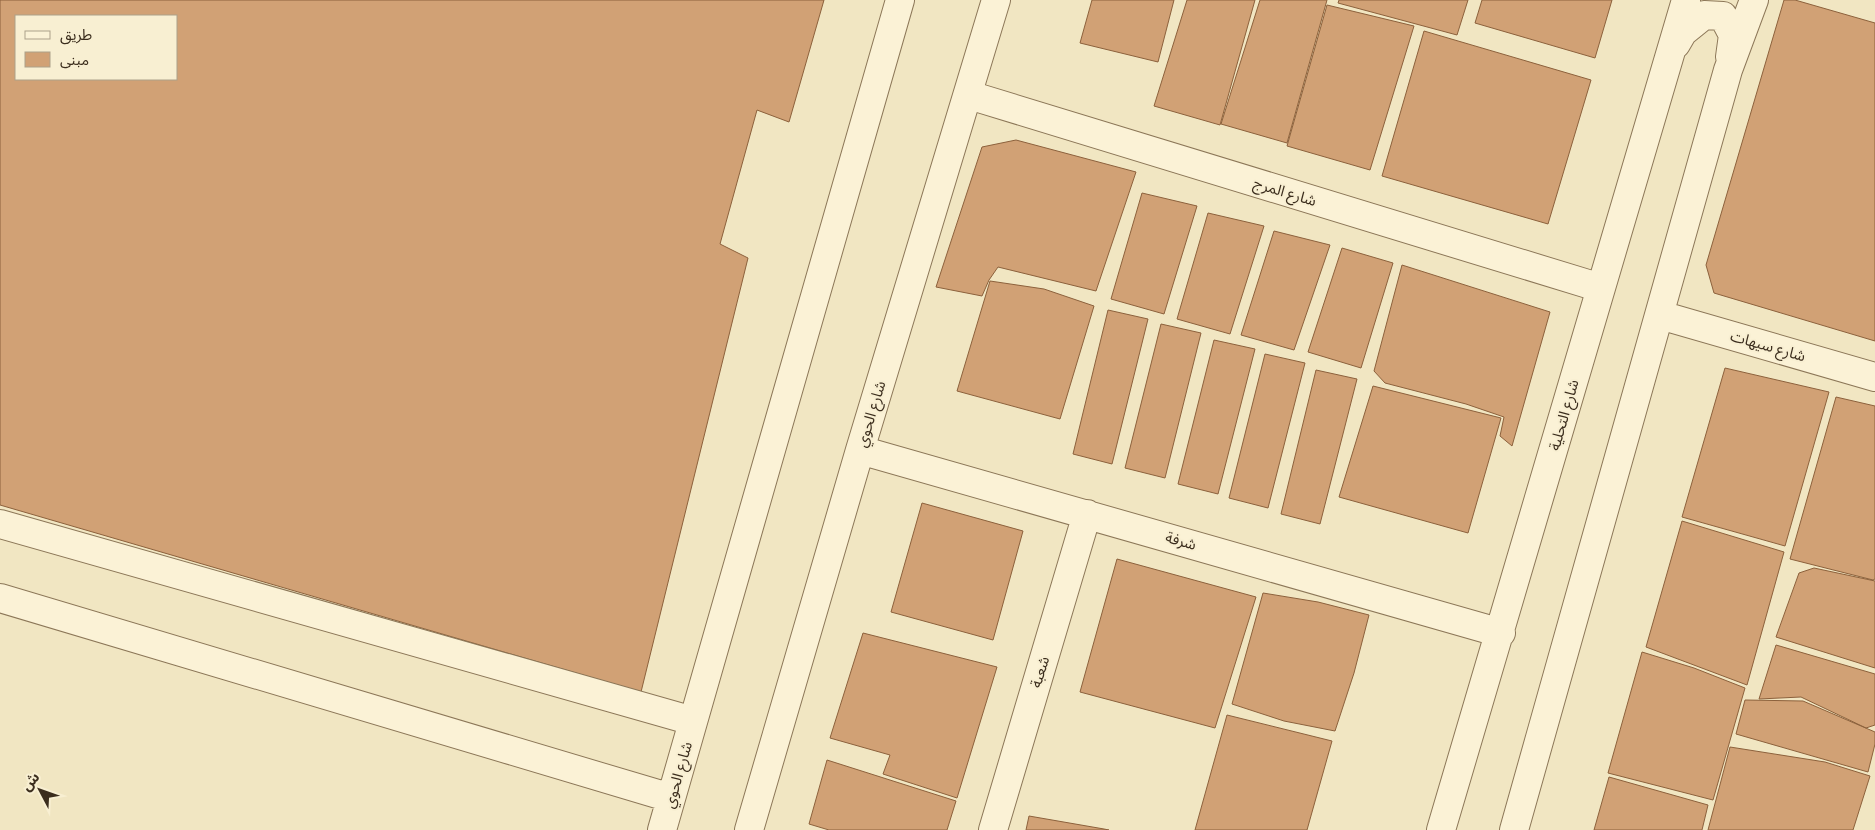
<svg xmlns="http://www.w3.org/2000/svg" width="1875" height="830" font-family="'Times New Roman','Noto Sans Arabic',serif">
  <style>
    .building { fill: #d1a175; stroke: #8c613c; fill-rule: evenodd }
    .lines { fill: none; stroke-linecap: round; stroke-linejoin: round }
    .minor-casing { stroke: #8c7758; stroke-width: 30 }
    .minor { stroke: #fbf2d6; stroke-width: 28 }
    .labels { text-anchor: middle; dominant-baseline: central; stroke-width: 4; stroke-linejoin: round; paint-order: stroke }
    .street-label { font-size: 15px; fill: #3b2d1d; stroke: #f8efd2 }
  </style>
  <rect width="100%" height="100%" fill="#f1e6c2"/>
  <path class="building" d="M0,0H824L789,122L757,110L720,244L748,258L641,692L0,505ZM16,16H176V79H16Z
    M1092,0H1174L1158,62L1080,43Z
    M1187,0H1255L1220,125L1154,106Z
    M1260,0H1327L1287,143L1221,124Z
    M1339,0H1468L1457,35L1338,3Z
    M1482,0H1612L1595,58L1475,23Z
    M1784,0H1795L1875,23V341L1714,293L1706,265Z
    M1327,5L1414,26L1370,170L1287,146Z
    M1424,31L1591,80L1548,224L1382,176Z
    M1016,140L1136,172L1096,291L998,267L989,280L982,296L936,287L982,147Z
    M1142,193L1197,206L1164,314L1111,299Z
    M1208,213L1264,226L1230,334L1177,319Z
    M1274,231L1330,245L1294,350L1241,335Z
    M1342,248L1393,263L1361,368L1308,352Z
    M1402,265L1550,312L1512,446L1500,436L1504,417L1466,404L1385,383L1374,371Z
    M990,281L1044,289L1094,306L1060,419L957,391Z
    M1108,310L1148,319L1112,464L1073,454Z
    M1161,324L1201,333L1165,478L1125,468Z
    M1214,340L1255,349L1218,494L1178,484Z
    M1265,354L1305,363L1268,508L1229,498Z
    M1725,368L1829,392L1785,546L1682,517Z
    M1316,370L1357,379L1320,524L1281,514Z
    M1373,386L1501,418L1468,533L1339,497Z
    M1836,397L1875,406V579L1873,580L1790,559Z
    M922,503L1023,531L993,640L891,612Z
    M1682,521L1784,552L1747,685L1646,647Z
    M1117,559L1256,597L1215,728L1080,692Z
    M1814,568L1875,581V668L1776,637L1799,573Z
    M1263,593L1318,602L1369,615L1354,673L1335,731L1284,721L1232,704Z
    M863,633L997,667L957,798L883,774L890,755L830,738Z
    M1776,645L1875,674V725L1866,728L1801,697L1759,699Z
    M1642,652L1694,668L1745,688L1713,800L1608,773Z
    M1745,700L1803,701L1875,732V744L1868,772L1736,734Z
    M1227,715L1332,741L1307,830H1195Z
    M1730,747L1825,762L1870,776L1853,830H1708Z
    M827,760L956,801L947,830H829L809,824Z
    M1609,777L1708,805L1702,830H1594Z
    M1029,816L1104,829L1109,830H1026Z"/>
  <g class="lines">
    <defs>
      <path id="minor" d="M1676,44L1683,32L1704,15L1723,16L1733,35L1730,57
        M969,95L1601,288
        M1660,315L1875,377
        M860,450L1501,633
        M0,524L693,721
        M0,598L671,798
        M662,830L900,0
        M749,830L860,450L996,0
        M993,830L1087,514
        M1441,830L1686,0
        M1514,830L1728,70L1754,0"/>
    </defs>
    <use href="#minor" class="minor-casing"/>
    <use href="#minor" class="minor"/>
  </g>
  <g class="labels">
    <g class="street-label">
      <text transform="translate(1285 192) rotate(17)">شارع المرج</text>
      <text transform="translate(1768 346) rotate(16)">شارع سيهات</text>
      <text transform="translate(871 414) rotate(-73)">شارع الحوي</text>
      <text transform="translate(1564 415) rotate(-74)">شارع التحلية</text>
      <text transform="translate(1181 541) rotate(16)">شرفة</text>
      <text transform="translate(1040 672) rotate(-73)">شعبة</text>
      <text transform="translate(678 775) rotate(-74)">شارع الحوي</text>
    </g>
  </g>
  <rect x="15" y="15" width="162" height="65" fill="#f8efd2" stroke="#aca18a"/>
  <rect x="25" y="31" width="25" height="8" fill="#fbf2d6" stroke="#aca18a"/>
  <text x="60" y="40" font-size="15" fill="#3b2d1d">طريق</text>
  <rect x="25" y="52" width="25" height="15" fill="#d1a175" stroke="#aca18a"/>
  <text x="60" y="65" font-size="15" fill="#3b2d1d">مبنى</text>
  <g transform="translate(40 790) rotate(311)" stroke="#f8efd2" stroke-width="4" paint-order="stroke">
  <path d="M0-4L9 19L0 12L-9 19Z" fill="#3b2d1d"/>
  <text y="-8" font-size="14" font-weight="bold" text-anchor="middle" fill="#3b2d1d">ش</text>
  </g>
</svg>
